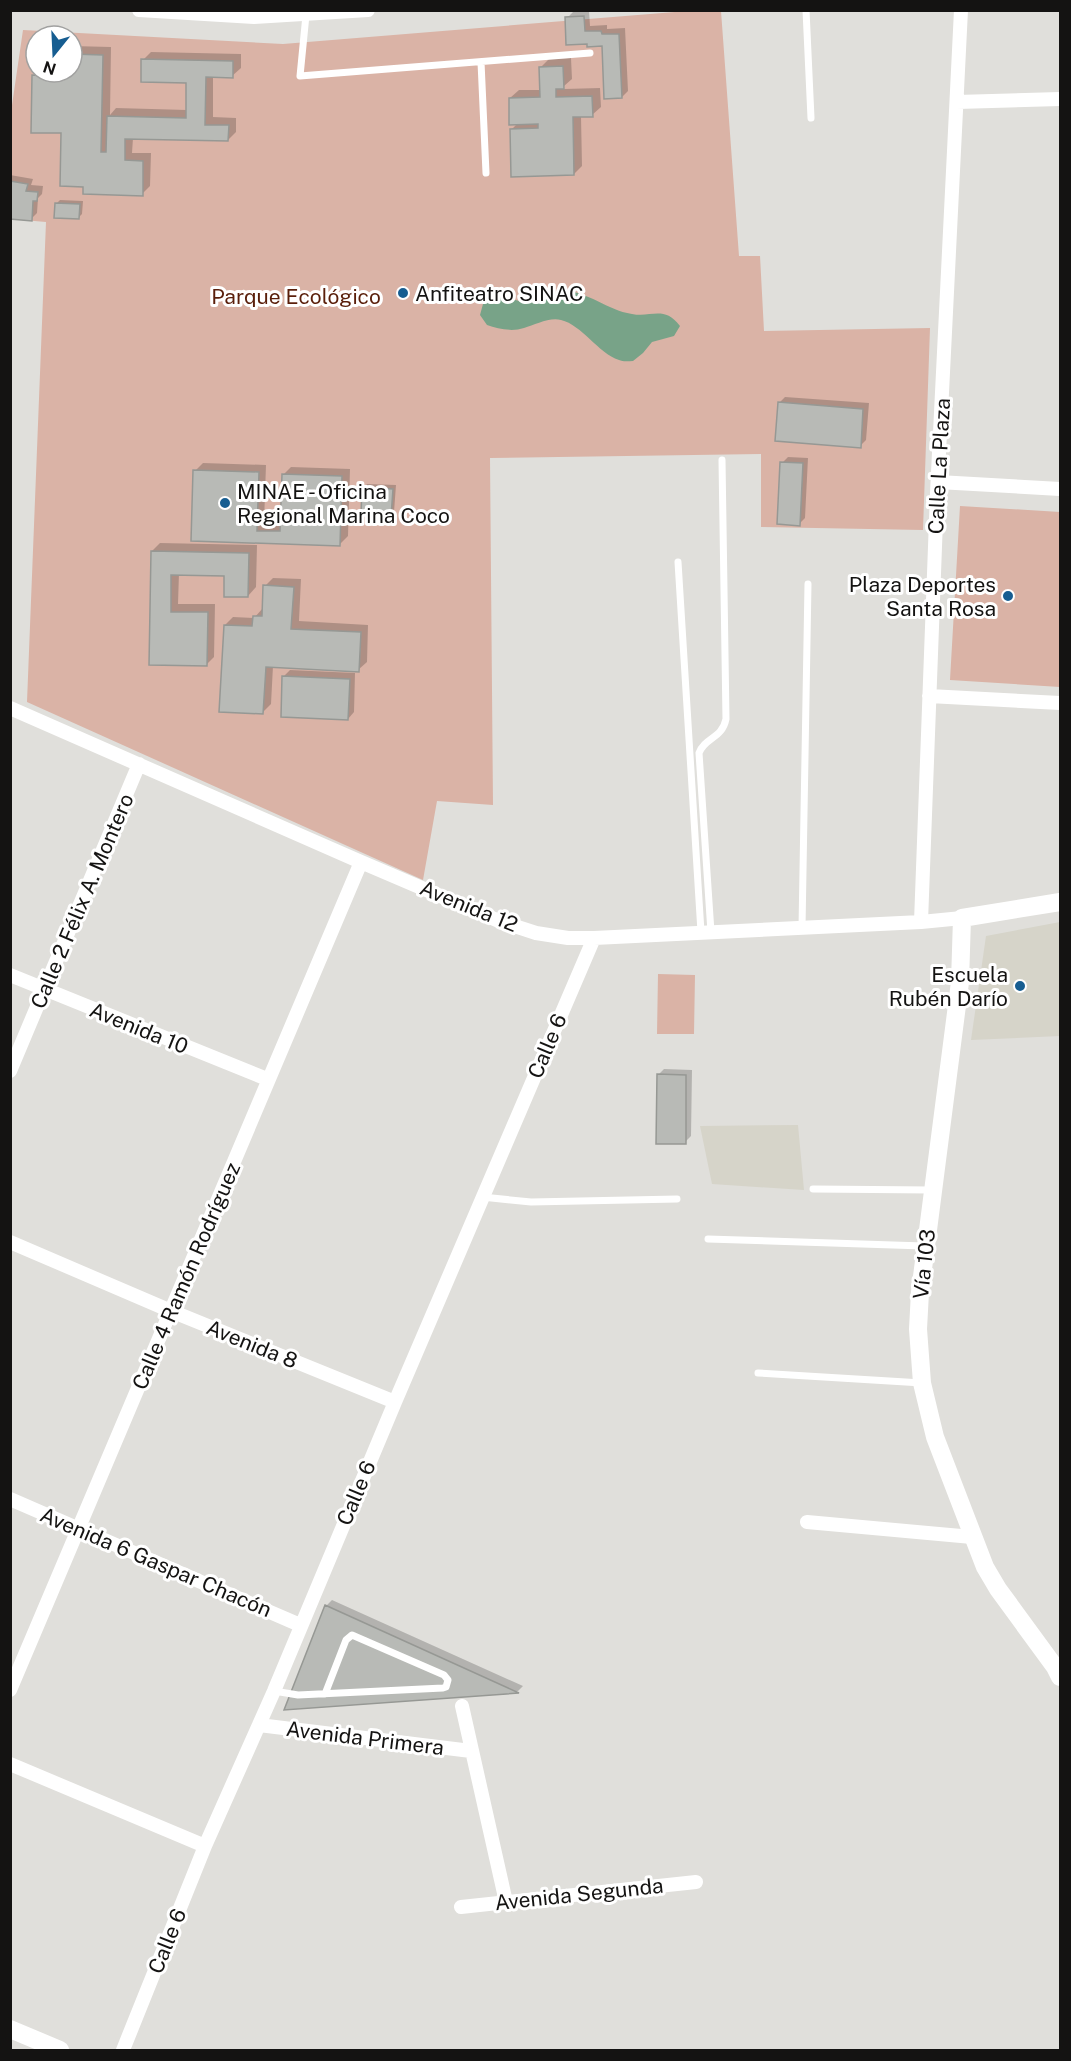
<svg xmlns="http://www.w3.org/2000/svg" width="1071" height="2061" font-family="'Public Sans',sans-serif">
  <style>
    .built { fill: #d6d4c9 }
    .green { fill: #dab3a6; fill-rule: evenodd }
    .water { fill: #78a388 }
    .shadow { fill: #0003 }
    .building { fill: #b8bab6; stroke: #969894; stroke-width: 1.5 }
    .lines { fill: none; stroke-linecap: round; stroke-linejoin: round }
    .lane { stroke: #fff; stroke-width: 7 }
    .street { stroke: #fff; stroke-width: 14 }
    .secondary { stroke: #fff; stroke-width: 18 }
    .poi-dot { fill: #165d91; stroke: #fff; stroke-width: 2 }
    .labels { text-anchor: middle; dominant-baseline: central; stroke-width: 6; stroke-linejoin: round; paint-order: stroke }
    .poi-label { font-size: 21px; fill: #141312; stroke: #fff; text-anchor: start }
    .park-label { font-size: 21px; fill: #5a1f0b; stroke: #fff }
    .street-label { font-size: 21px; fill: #141312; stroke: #fff }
  </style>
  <rect width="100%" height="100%" fill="#e0dfdb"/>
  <path class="built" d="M1060,922V1036L971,1040L986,936Z
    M798,1125L804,1190L712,1184L700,1126Z"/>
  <path class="green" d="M687,11H721L739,256H760L764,331L930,328L923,530L761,527V454L490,458L493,805L437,801L423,880L27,702L46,222L11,219V112L23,30L283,44ZM36,36H72V72H36Z
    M960,506L1060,512V687L950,680Z
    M658,974L695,975L694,1034H657Z"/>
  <path class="water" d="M560,290C591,292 606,310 632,314C651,318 664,305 680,326L674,336L652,342L643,353L633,361C629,361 623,362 619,360C598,353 582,325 561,320C549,317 535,325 524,328C512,332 498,329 487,325L480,315L483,304L495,294C529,303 529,309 560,290Z"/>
  <path class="shadow" d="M589,11L590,26L607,25V29L625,28L628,91L622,97L603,44L567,18L573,12Z
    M72,46L111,47L110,115L116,108L187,110L188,81L143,60L151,52L241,54V68L232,76H213V117L236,118V132L228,140L133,138L132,153H151L150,186L142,194L84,186L63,132L33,76L37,72H72Z
    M571,58L572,79L564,86V89L600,88L601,107L592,115L581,116L582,166L574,174L511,130L518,123L510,98L519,90H541V67L549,59Z
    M10,175L33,179L31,185L43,186L42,194L38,198L37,213L31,219L10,217Z
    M60,200L83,201L82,214L79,217L56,204Z
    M785,397L869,403L866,440L860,446L779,403Z
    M788,457L808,458L805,518L799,524L782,463Z
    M203,463L266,465L264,523H282L283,475L291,467L350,469L348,536L339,545L192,540L195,471Z
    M367,484L396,485L394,512L391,516L364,488Z
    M160,543L257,545L256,587L248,596L226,574L179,573L178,604H215L214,657L206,665L150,664L152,551Z
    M273,578L301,579L299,621L368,625L367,662L358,670L273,666L271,704L263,712L225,625L233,617L254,618L263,608L265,586Z
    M290,670L355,673L354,712L348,719L284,676Z
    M664,1069L692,1070L691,1136L685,1142L658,1075Z
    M332,1600L523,1686L518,1691L286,1708L326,1606Z"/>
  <path class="building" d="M584,16L585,31H601L602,34H619L622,98L604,99L602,46L587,47V44L566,45L565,17Z
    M72,54L103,55L101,152H106L107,116L186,118V83L141,82V59L233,61V78L206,77L205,125H229L228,141L125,139V160L143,161V196L83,194V187L60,186L61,133H31L32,75L57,76V72H72Z
    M563,66L564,89H556V97L592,96L593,117H573L574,175L511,177L510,129L538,128V124L509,125V98L540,97L539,67Z
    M10,181L28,184L26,191L38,192L37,201H33L32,221L10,219Z
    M55,203L80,204L79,219L54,218Z
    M778,402L863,409L861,448L775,441Z
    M780,462L803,463L800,526L777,524Z
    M193,470L259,472L257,531H280L282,474L342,476L340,546L191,541Z
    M362,487L393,489L391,517L361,515Z
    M151,551L249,553L248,597H224V576L171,575V612H208L207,666L149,665Z
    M263,585L294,587L291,629L361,632L359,672L266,667L263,714L219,712L224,625L252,626L253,616H262Z
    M282,676L350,679L348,720L281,717Z
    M657,1074L686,1075V1144H656Z
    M325,1605L519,1693L284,1710Z"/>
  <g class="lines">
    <path class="lane" d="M806,10L811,118
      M306,15L300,76L590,53
      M481,62L486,173
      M678,562L701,932
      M802,928L808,584
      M711,932L699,753C705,737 722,739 726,719L722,460
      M813,1189L931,1190
      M482,1197L531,1202L677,1199
      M708,1239L924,1246
      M758,1373L922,1383
      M274,1691L298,1695L443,1688L446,1687L448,1680L444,1675L352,1635L346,1640L325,1694"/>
    <path class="street" d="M139,10L254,17L368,10
      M957,102L1060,99
      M938,482L1060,489
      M929,696L1060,703
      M10,708L361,862L499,921L536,933L568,938H594L921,922L962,918
      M921,922L937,493L961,10
      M10,975L267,1079
      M10,1071L139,764
      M10,1242L171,1311L395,1402
      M10,1499L300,1625
      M807,1522L972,1537
      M10,1690L361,862
      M462,1706L506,1902
      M259,1725L471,1751
      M10,1764L205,1846
      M461,1907L696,1882
      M123,2050L205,1846L274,1691L395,1402L594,938"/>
    <path class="secondary" d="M1060,902L962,918L960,982L920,1292L918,1329L922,1383L935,1437L985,1567L998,1589L1055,1667L1060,1677
      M10,2029L60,2050"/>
  </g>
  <g class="poi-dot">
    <circle cx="403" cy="293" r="6"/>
    <circle cx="225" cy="503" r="6"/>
    <circle cx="1008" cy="596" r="6"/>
    <circle cx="1020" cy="986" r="6"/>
  </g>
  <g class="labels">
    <g class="poi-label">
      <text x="415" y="293">Anfiteatro SINAC</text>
      <text x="237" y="491">MINAE - Oficina<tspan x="237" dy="24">Regional Marina Coco</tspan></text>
      <text x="996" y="584" text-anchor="end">Plaza Deportes<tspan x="996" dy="24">Santa Rosa</tspan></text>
      <text x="1008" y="974" text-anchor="end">Escuela<tspan x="1008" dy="24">Rubén Darío</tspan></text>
    </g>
    <g class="park-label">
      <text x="296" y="296">Parque Ecológico</text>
    </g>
    <g class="street-label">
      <text transform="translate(939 466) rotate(-87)">Calle La Plaza</text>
      <text transform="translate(82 901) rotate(-67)">Calle 2 Félix A. Montero</text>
      <text transform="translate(469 906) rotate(22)">Avenida 12</text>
      <text transform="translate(139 1028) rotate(22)">Avenida 10</text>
      <text transform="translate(547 1046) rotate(-67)">Calle 6</text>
      <text transform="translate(924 1264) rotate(-84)">Vía 103</text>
      <text transform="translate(186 1276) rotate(-67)">Calle 4 Ramón Rodríguez</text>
      <text transform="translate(252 1344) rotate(22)">Avenida 8</text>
      <text transform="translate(356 1493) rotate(-67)">Calle 6</text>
      <text transform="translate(156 1562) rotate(23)">Avenida 6 Gaspar Chacón</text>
      <text transform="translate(365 1738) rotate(7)">Avenida Primera</text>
      <text transform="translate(579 1894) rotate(-6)">Avenida Segunda</text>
      <text transform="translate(167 1941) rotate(-68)">Calle 6</text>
    </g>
  </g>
  <rect width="1071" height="2061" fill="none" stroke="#141312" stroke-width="24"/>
  <g transform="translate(54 54) rotate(198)"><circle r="28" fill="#ffffff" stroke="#a1a1a0" stroke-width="1.5"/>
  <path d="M0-4.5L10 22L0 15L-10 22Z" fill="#165d91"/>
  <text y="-9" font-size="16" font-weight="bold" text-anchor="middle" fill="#141312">N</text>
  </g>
</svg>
